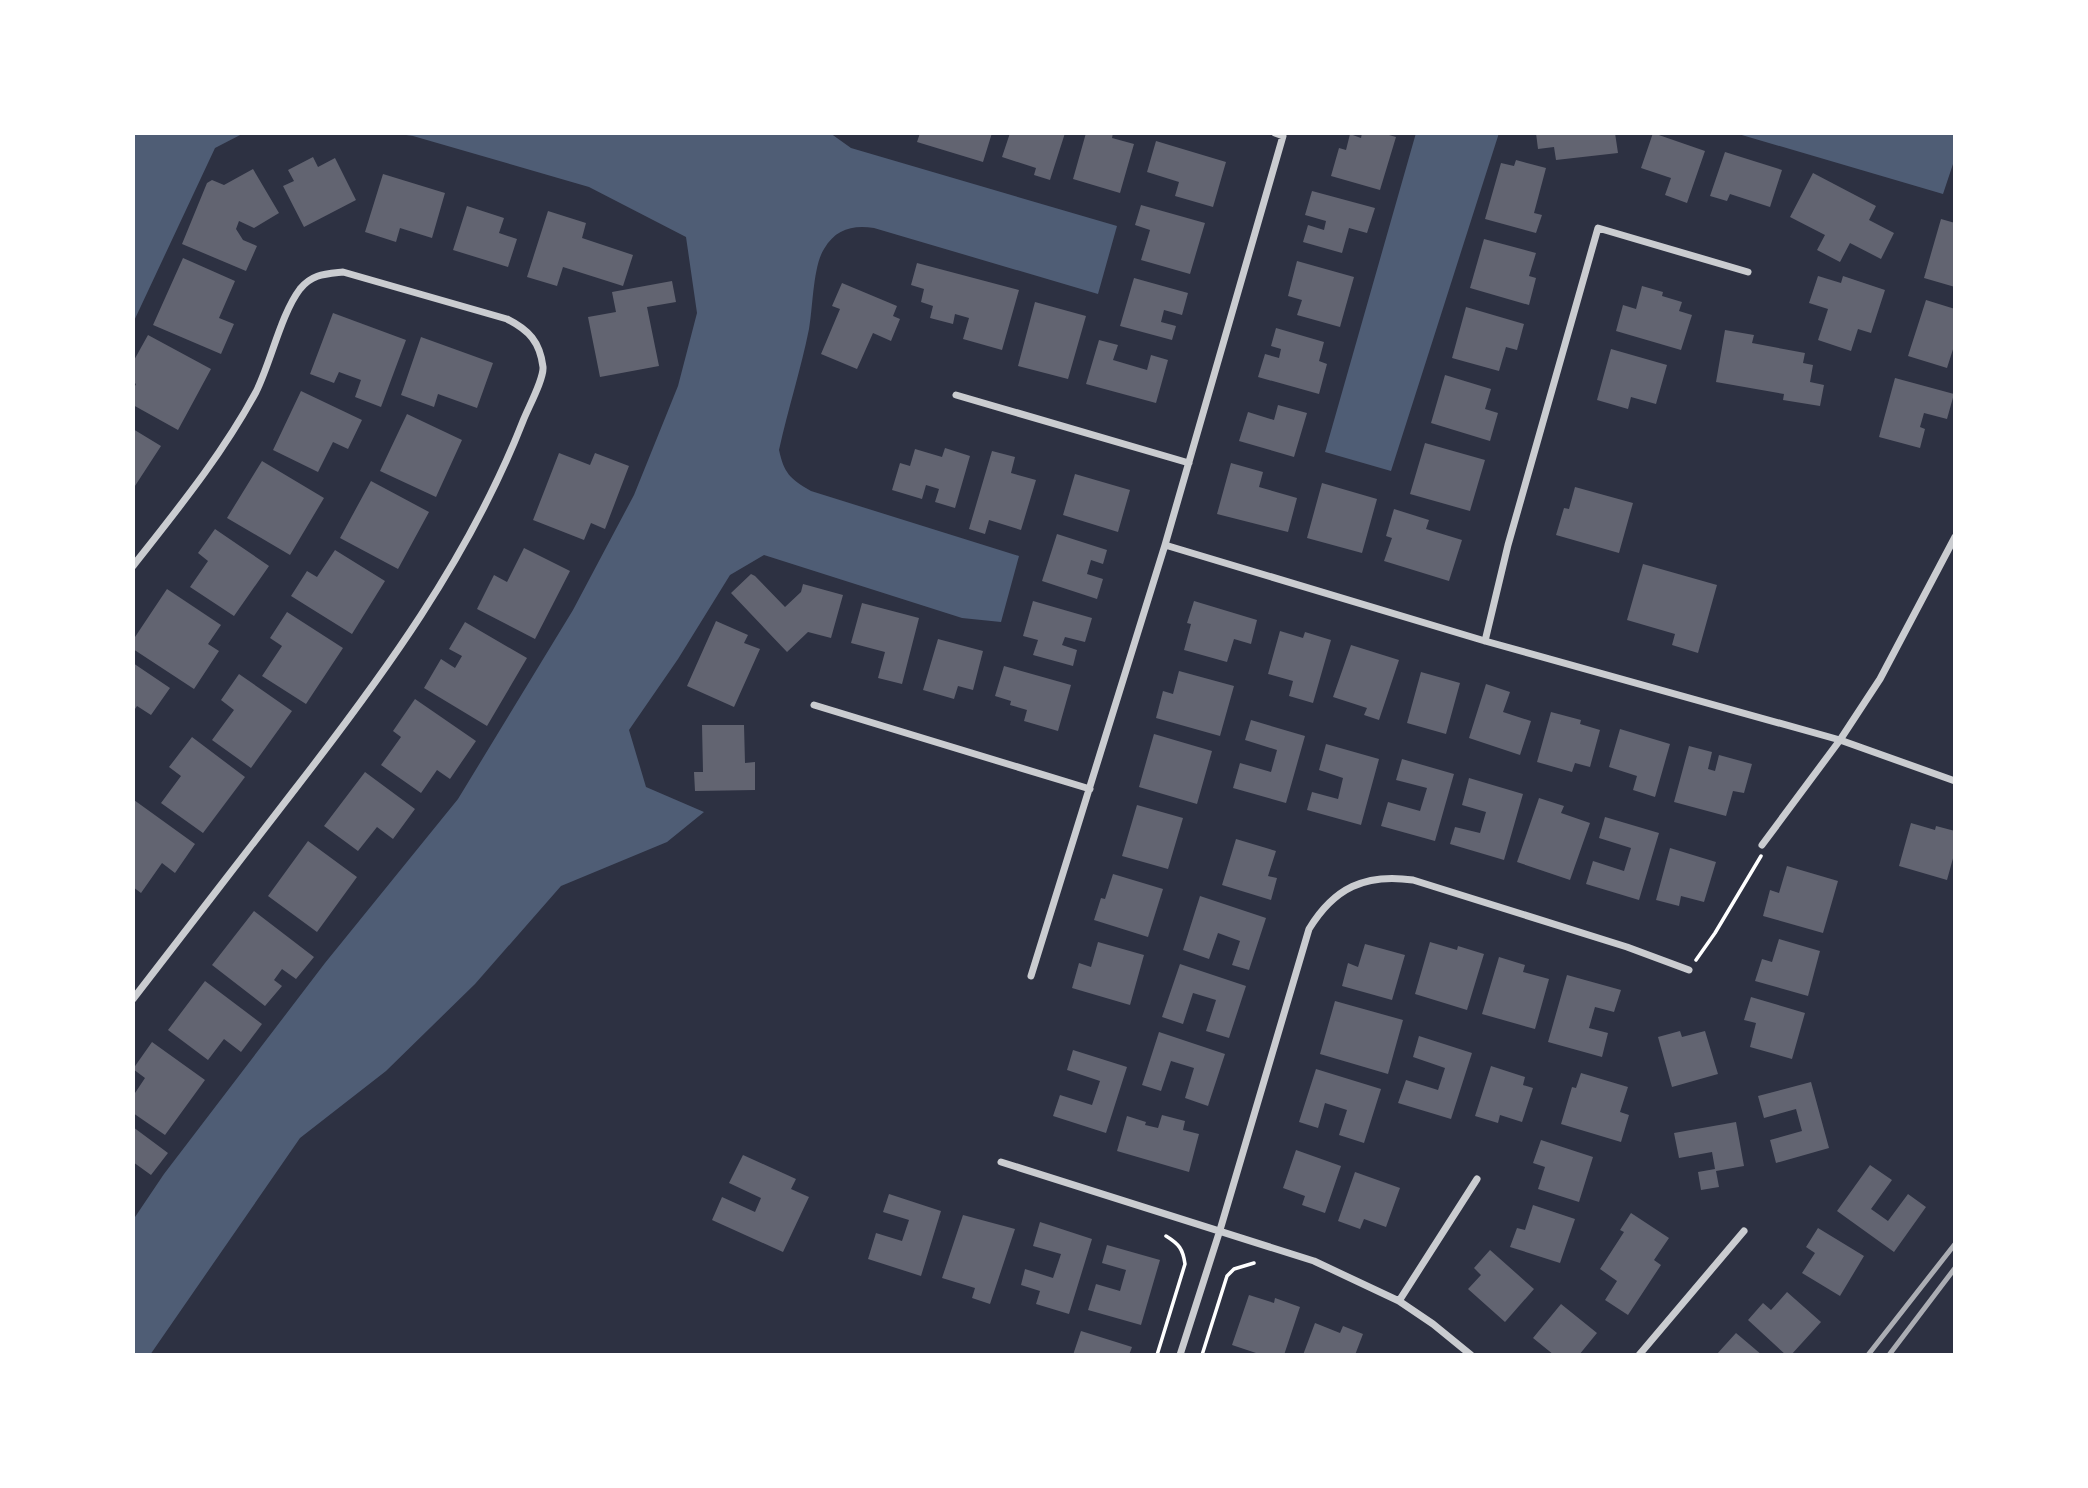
<svg xmlns="http://www.w3.org/2000/svg" width="2088" height="1488" font-family="'Source Sans 3',sans-serif">
  <style>
    .water { fill: #4f5d75 }
    .building { fill: #626471 }
    .lines { fill: none; stroke-linecap: round; stroke-linejoin: round }
    .path { stroke: #fff; stroke-width: 3.5 }
    .minor { stroke: #caccd0; stroke-width: 7 }
    .rail { stroke: #abadb3; stroke-width: 5 }
  </style>
  <rect width="100%" height="100%" fill="#2d3142"/>
  <path class="water" d="M133,133H244L215,148L133,323Z
    M392,133H830L851,148L1117,226L1098,294L874,228C852,225 836,229 824,249C813,266 813,307 809,329C801,369 788,409 779,450C784,473 790,479 811,491L1019,556L1001,622L962,618L764,555L730,575L678,659L629,730L646,787L704,812L667,842L561,886L475,984L386,1071L300,1138L150,1355H133V1220L164,1174L325,963L458,799L573,610L634,495L678,386L697,313L686,237L589,187L413,136Z
    M1416,133H1499L1391,471L1325,452Z
    M1735,133H1955V158L1943,194Z"/>
  <path class="building" d="M920,133H992L983,162L917,142Z
    M1010,133H1065L1050,180L1034,175L1036,168L1002,157Z
    M1086,133H1113L1112,138L1134,144L1120,193L1073,179Z
    M1362,133H1382L1396,137L1380,190L1331,176L1339,148L1346,150L1350,134L1361,138Z
    M1536,133H1615L1618,153L1556,160L1554,147L1538,149Z
    M1653,133L1705,151L1687,203L1665,195L1671,178L1641,168Z
    M1156,141L1226,162L1213,207L1175,196L1179,182L1147,172Z
    M1725,152L1782,170L1770,207L1730,194L1727,201L1710,196Z
    M313,157L318,167L335,158L356,200L304,227L283,186L294,181L288,170Z
    M1516,160L1546,168L1534,213L1542,215L1536,233L1485,219L1501,163L1514,166Z
    M253,169L279,213L254,228L239,221L236,229L243,240L257,246L246,271L182,244L207,183L212,180L224,185Z
    M1813,173L1876,206L1869,220L1894,233L1881,259L1850,243L1840,262L1817,250L1825,235L1790,217Z
    M383,174L445,193L432,238L400,228L396,242L365,232Z
    M1312,191L1375,208L1367,233L1349,228L1342,253L1303,242L1308,225L1324,230L1326,221L1305,215Z
    M1141,205L1205,223L1190,274L1141,260L1150,230L1135,225Z
    M467,206L504,218L499,233L517,239L508,267L453,250Z
    M548,211L586,223L582,238L633,255L623,286L563,267L557,286L527,277Z
    M1941,219L1955,223V287L1924,278Z
    M1484,239L1536,253L1529,276L1536,278L1529,305L1470,288Z
    M183,258L235,281L219,318L234,324L221,354L153,325Z
    M1297,261L1354,277L1340,327L1297,315L1302,300L1288,296Z
    M917,263L1019,290L1002,350L963,339L969,318L955,314L953,324L930,318L933,306L921,302L924,289L911,285Z
    M1818,276L1841,283L1843,276L1885,290L1871,333L1858,329L1851,351L1818,340L1828,309L1809,303Z
    M1134,278L1188,293L1182,315L1164,310L1161,322L1176,326L1172,340L1120,326Z
    M672,281L676,302L647,307L659,366L600,377L588,317L616,312L612,292Z
    M842,283L897,306L893,316L900,319L891,341L873,333L857,369L821,354L840,309L832,306Z
    M1642,286L1663,292L1662,296L1682,302L1679,311L1692,315L1681,350L1616,331L1623,305L1636,309Z
    M1926,300L1955,309V343L1947,368L1908,356Z
    M1035,302L1086,316L1068,379L1018,366Z
    M1466,307L1524,324L1517,350L1506,347L1499,371L1452,358Z
    M333,313L406,340L381,407L355,397L361,380L339,372L334,383L310,374Z
    M1276,328L1324,342L1319,361L1327,364L1319,394L1258,377L1265,354L1279,358L1281,349L1271,346Z
    M1725,330L1754,335L1752,343L1805,353L1803,363L1813,365L1810,382L1824,385L1820,406L1783,400L1784,394L1716,382Z
    M148,335L211,369L178,430L133,405V390L136,384L133,382V362Z
    M421,337L493,363L477,408L438,394L434,407L401,395Z
    M1099,340L1118,345L1113,360L1147,370L1151,355L1168,360L1156,403L1086,384Z
    M1611,349L1667,365L1656,404L1631,397L1628,409L1597,400Z
    M1445,375L1491,389L1485,409L1498,413L1490,441L1431,423Z
    M1895,378L1954,394L1947,419L1924,413L1920,427L1925,429L1920,448L1879,437Z
    M301,391L362,420L348,449L333,442L318,472L273,450Z
    M1278,405L1307,413L1294,457L1239,441L1248,412L1274,420Z
    M407,414L462,440L436,497L380,471Z
    M133,429L161,446L133,489Z
    M1425,443L1485,460L1470,511L1410,494Z
    M945,448L970,456L955,508L935,502L939,489L926,485L922,499L892,490L900,463L910,466L915,449L942,457Z
    M992,451L1015,457L1011,473L1036,480L1021,530L989,520L985,534L969,529Z
    M559,453L590,465L595,453L629,466L605,529L591,523L584,540L533,520Z
    M262,461L324,498L290,555L227,518Z
    M1231,463L1263,472L1259,487L1297,498L1288,532L1217,514Z
    M1075,474L1130,490L1118,532L1063,515Z
    M371,481L429,512L398,569L340,538Z
    M1322,483L1377,499L1362,553L1307,538Z
    M1575,487L1633,503L1619,553L1556,535L1564,508L1569,509Z
    M1394,509L1429,520L1426,529L1462,540L1449,581L1384,561L1392,538L1386,536Z
    M215,529L269,566L234,616L190,587L208,561L198,553Z
    M1057,534L1107,550L1103,564L1091,560L1087,574L1103,579L1097,599L1042,581Z
    M524,548L570,571L535,639L477,609L494,575L507,582Z
    M335,550L385,581L352,634L291,596L307,571L317,577Z
    M1643,564L1717,585L1698,653L1672,645L1675,634L1627,620Z
    M751,574L755,576L785,607L801,592L803,584L843,595L831,638L808,632L787,652L731,593Z
    M167,589L221,625L208,644L219,651L194,689L133,649V640Z
    M1033,601L1092,618L1085,642L1065,637L1062,645L1077,650L1073,666L1033,655L1038,640L1023,636Z
    M1194,601L1257,620L1251,644L1234,639L1227,662L1184,650L1191,624L1187,623Z
    M862,603L919,618L902,684L878,678L885,652L851,643Z
    M287,612L343,648L306,704L262,676L282,646L270,638Z
    M716,621L748,635L744,643L760,649L734,707L687,686Z
    M465,622L527,658L487,726L424,688L441,659L455,668L462,656L449,649Z
    M1280,631L1303,638L1305,632L1331,640L1313,703L1289,696L1293,681L1268,674Z
    M938,639L983,651L973,690L958,686L954,699L923,690Z
    M1351,645L1399,660L1379,720L1364,715L1367,708L1333,697Z
    M133,663L170,688L151,715L137,706L133,712Z
    M1004,666L1071,685L1058,731L1024,721L1027,710L1010,705L1011,701L995,696Z
    M1179,671L1234,686L1220,736L1156,718L1163,691L1173,694Z
    M1421,672L1460,683L1446,734L1407,723Z
    M239,674L292,711L251,768L212,740L234,710L221,700Z
    M1486,684L1510,692L1503,712L1531,721L1520,755L1469,738Z
    M415,699L476,741L450,779L437,770L421,793L381,765L401,737L393,731Z
    M1551,712L1581,720L1580,724L1600,730L1590,767L1575,763L1572,772L1537,762Z
    M1251,720L1305,736L1286,803L1233,788L1240,763L1271,772L1277,750L1245,740Z
    M702,725H744L745,763L755,762V790L695,791L694,772H703Z
    M1620,729L1670,744L1655,797L1633,790L1637,776L1609,767Z
    M1154,734L1212,751L1197,804L1139,787Z
    M192,737L245,777L203,833L161,803L181,776L169,767Z
    M1326,744L1379,759L1361,825L1307,810L1312,792L1338,799L1343,778L1319,770Z
    M1689,746L1712,752L1708,769L1715,771L1719,755L1752,764L1744,793L1733,791L1726,816L1674,802Z
    M1402,759L1454,774L1435,841L1381,826L1388,802L1420,811L1427,788L1396,780Z
    M365,772L415,809L393,839L377,827L358,851L324,826Z
    M1469,778L1523,794L1504,860L1450,844L1455,827L1480,833L1486,812L1462,805Z
    M1539,798L1564,806L1561,813L1590,823L1570,880L1517,862Z
    M134,800L195,844L175,873L162,863L141,893L133,887Z
    M1137,805L1183,818L1168,869L1122,856Z
    M1605,817L1659,833L1639,900L1586,884L1593,861L1624,871L1631,848L1599,838Z
    M1911,823L1935,830L1936,826L1955,831V851L1947,880L1899,866Z
    M1236,839L1276,851L1268,876L1277,878L1271,900L1222,885Z
    M308,841L357,877L317,932L268,896Z
    M1670,848L1716,862L1704,902L1681,896L1679,906L1656,900Z
    M1787,866L1838,881L1823,933L1763,916L1770,890L1779,893Z
    M1113,874L1163,889L1148,937L1094,920L1101,898L1105,899Z
    M1200,896L1266,918L1249,970L1232,965L1240,941L1218,933L1209,959L1183,950Z
    M254,911L314,957L296,979L282,969L274,980L282,986L265,1006L212,965Z
    M1779,939L1820,951L1808,996L1755,981L1762,959L1772,962Z
    M1098,942L1144,955L1130,1005L1072,988L1079,963L1091,967Z
    M1430,942L1457,950L1458,946L1484,954L1467,1010L1415,994Z
    M1365,944L1405,955L1392,1000L1342,986L1348,963L1358,967Z
    M1499,957L1525,965L1523,972L1549,979L1535,1029L1482,1014Z
    M1180,964L1246,986L1229,1038L1206,1031L1216,1000L1193,993L1183,1024L1162,1017Z
    M1567,975L1621,990L1614,1012L1595,1007L1589,1028L1608,1033L1602,1057L1548,1042Z
    M205,981L262,1024L241,1052L224,1039L208,1060L168,1030Z
    M1751,997L1805,1013L1792,1059L1750,1047L1756,1023L1744,1020Z
    M1335,1001L1403,1020L1388,1074L1320,1054Z
    M1680,1031L1682,1037L1705,1031L1718,1074L1672,1087L1658,1037Z
    M1159,1032L1225,1054L1208,1106L1185,1098L1194,1068L1171,1061L1161,1091L1142,1085Z
    M1419,1036L1472,1053L1451,1119L1398,1103L1406,1080L1438,1090L1445,1068L1413,1057Z
    M152,1042L205,1080L165,1135L133,1113V1096L145,1078L133,1069Z
    M1073,1050L1127,1067L1106,1133L1053,1116L1060,1095L1092,1105L1100,1081L1067,1070Z
    M1491,1066L1525,1077L1523,1085L1533,1088L1522,1122L1500,1115L1498,1123L1475,1116Z
    M1316,1069L1381,1089L1364,1143L1339,1135L1347,1110L1325,1103L1318,1128L1299,1122Z
    M1581,1073L1628,1087L1620,1112L1629,1115L1621,1142L1561,1124L1572,1087L1576,1088Z
    M1811,1082L1829,1148L1776,1163L1770,1140L1802,1131L1796,1109L1764,1118L1758,1096Z
    M1162,1115L1185,1121L1183,1130L1199,1134L1189,1172L1117,1151L1127,1116L1146,1122L1145,1125L1158,1128Z
    M1736,1122L1744,1166L1716,1171L1719,1187L1701,1190L1698,1172L1715,1169L1712,1152L1679,1158L1674,1133Z
    M133,1127L168,1153L151,1175L133,1162Z
    M1541,1140L1593,1157L1579,1202L1538,1189L1545,1167L1533,1163Z
    M1296,1150L1341,1166L1325,1213L1302,1205L1305,1196L1283,1188Z
    M743,1155L796,1179L791,1189L809,1197L783,1252L712,1220L722,1197L755,1212L761,1198L729,1183Z
    M1870,1165L1892,1180L1871,1209L1888,1221L1908,1194L1926,1207L1894,1252L1837,1211Z
    M1355,1172L1400,1188L1386,1227L1364,1219L1360,1229L1338,1221Z
    M889,1194L941,1211L921,1276L868,1259L876,1233L902,1241L909,1220L883,1212Z
    M1533,1205L1575,1219L1560,1263L1510,1247L1517,1228L1525,1230Z
    M1631,1213L1669,1238L1654,1260L1661,1265L1628,1315L1605,1300L1617,1281L1600,1269L1624,1232L1620,1230Z
    M963,1215L1015,1229L990,1304L972,1298L975,1288L942,1278Z
    M1040,1222L1092,1239L1069,1314L1036,1304L1040,1291L1021,1285L1025,1269L1053,1278L1061,1254L1033,1246Z
    M1818,1228L1864,1256L1840,1296L1802,1273L1815,1253L1806,1247Z
    M1107,1245L1160,1260L1141,1325L1088,1310L1096,1284L1120,1291L1126,1270L1102,1263Z
    M1490,1250L1534,1289L1505,1322L1468,1289L1481,1275L1474,1268Z
    M1787,1292L1821,1322L1791,1355H1786L1748,1320L1763,1303L1771,1310Z
    M1249,1295L1274,1303L1275,1298L1300,1307L1284,1355H1262L1232,1345Z
    M1561,1304L1597,1333L1579,1355H1554L1533,1338Z
    M1315,1323L1340,1333L1343,1326L1363,1334L1355,1355H1303Z
    M1081,1331L1132,1347L1129,1355H1073Z
    M1736,1333L1762,1355H1716Z"/>
  <g class="lines">
    <path class="path" d="M1696,960L1715,933L1761,856
      M1157,1355L1185,1264C1183,1249 1179,1244 1166,1236
      M1202,1355L1227,1276L1234,1269L1254,1263"/>
    <path class="minor" d="M956,395L1189,463
      M1165,545L1485,641L1840,740L1955,781
      M133,566C177,510 222,455 256,392C271,362 281,314 300,289C312,274 325,274 343,272L507,319C529,330 540,342 543,367C544,379 528,408 523,421C469,559 382,677 292,793C239,862 186,930 133,999
      M1485,641L1508,545L1598,228L1748,272
      M814,705L1090,789
      M1762,845L1840,740L1880,679L1955,537
      M1031,976L1165,545L1283,136L1275,133
      M1001,1162L1314,1261L1399,1301L1433,1324L1471,1355
      M1399,1301L1477,1179
      M1180,1355L1220,1230L1309,929C1334,888 1365,873 1413,880L1627,947L1689,970
      M1639,1355L1744,1231"/>
    <path class="rail" d="M1868,1355L1955,1244
      M1889,1355L1955,1268"/>
  </g>
  <rect width="2088" height="1488" fill="none" stroke="#ffffff" stroke-width="270"/>
</svg>
